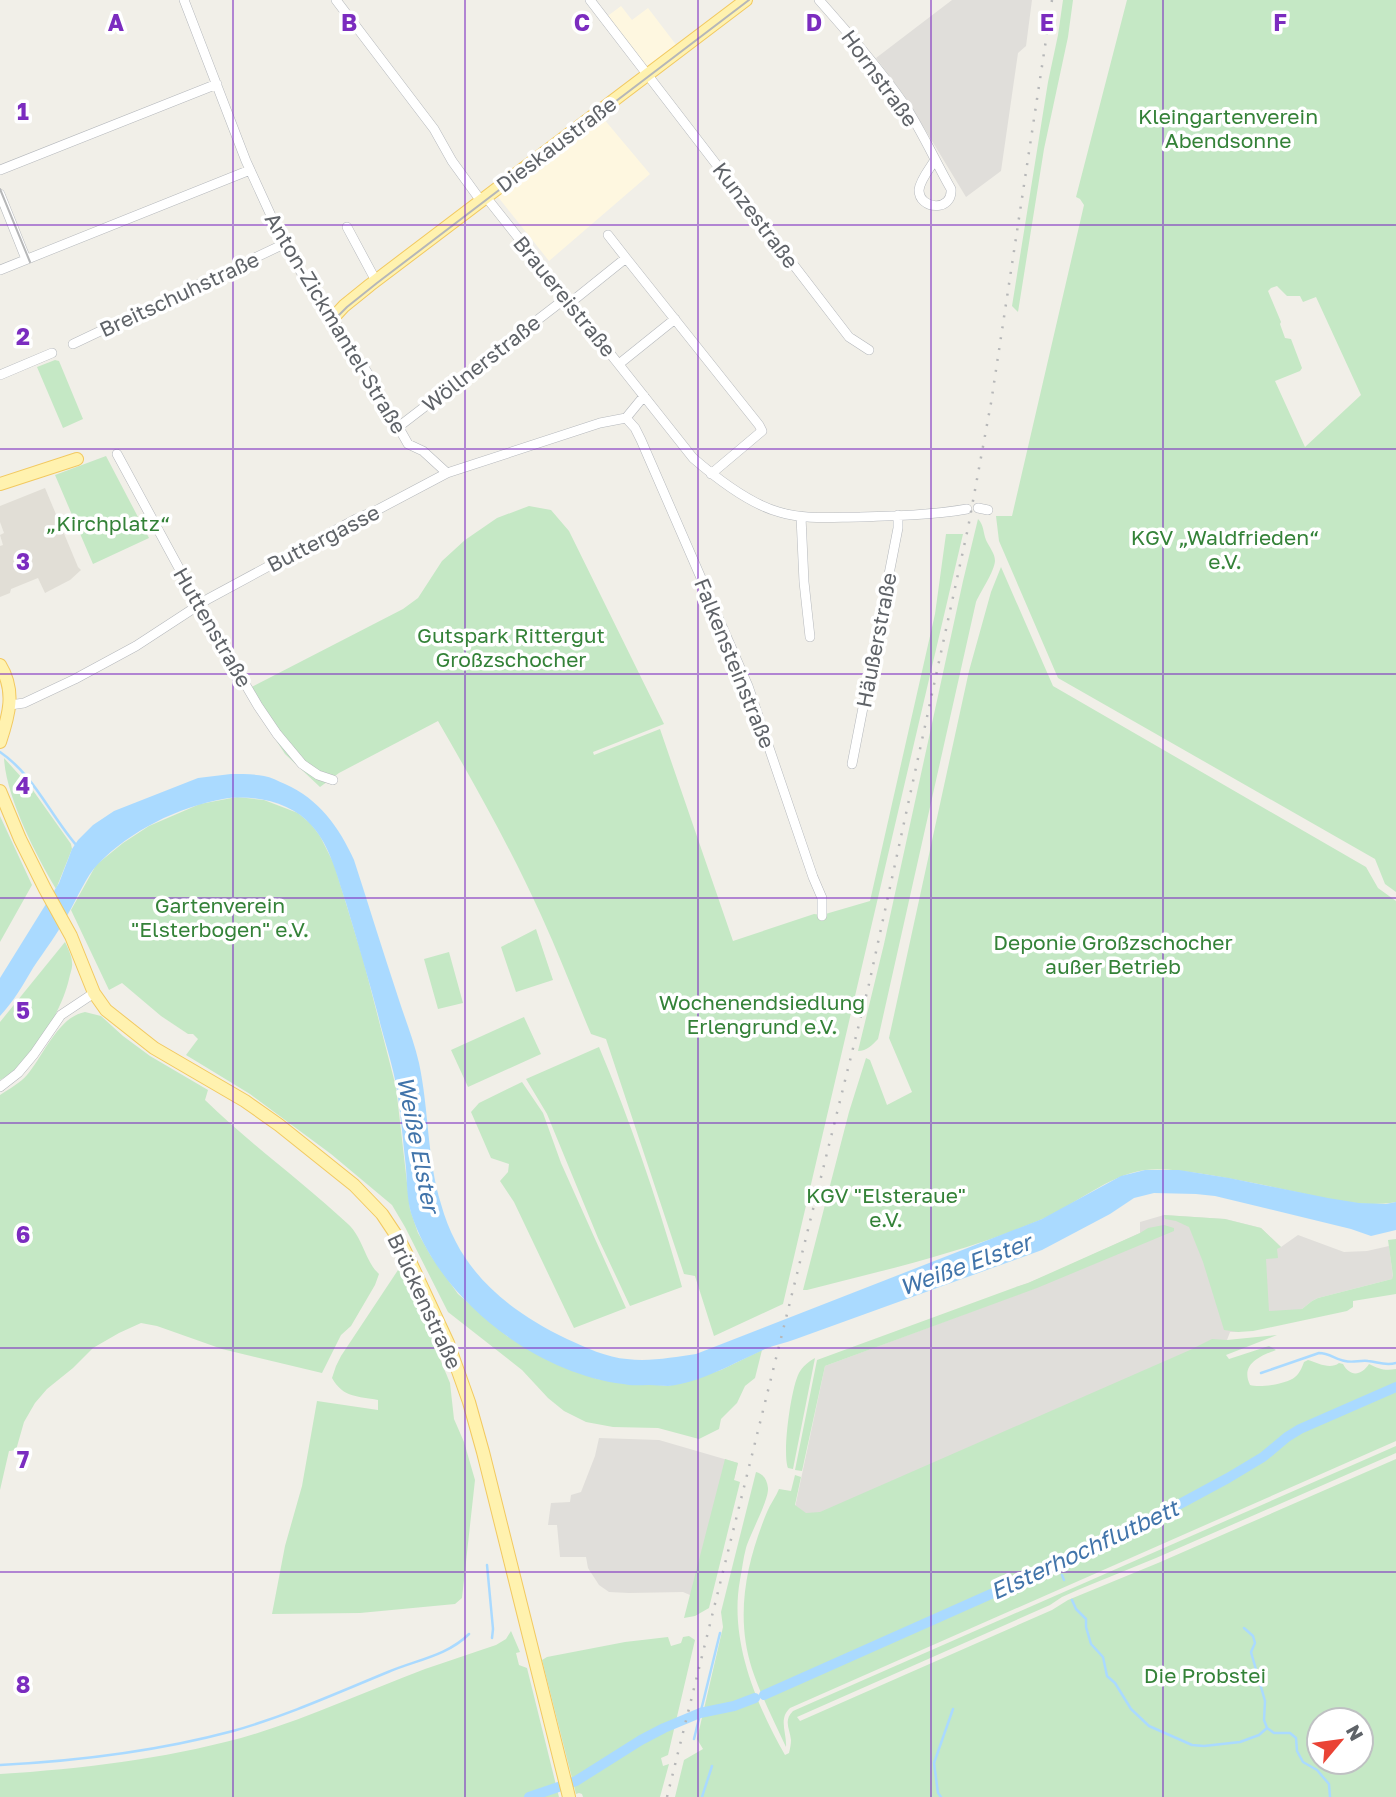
<svg xmlns="http://www.w3.org/2000/svg" width="1396" height="1797" font-family="'Golos Text',sans-serif">
  <style>
    .commercial { fill: #fef7e0 }
    .industrial { fill: #e0deda }
    .education { fill: #e1ded6 }
    .green { fill: #c5e8c5; fill-rule: evenodd }
    .water { fill: #aadaff }
    .lines { fill: none; stroke-linecap: round; stroke-linejoin: round }
    .stream { stroke: #aadaff; stroke-width: 2.5 }
    .canal { stroke: #aadaff; stroke-width: 10 }
    .minor-casing { stroke: #b5b8bc; stroke-width: 10 }
    .major-casing { stroke: #f2c960; stroke-width: 14 }
    .minor { stroke: #fff; stroke-width: 9 }
    .major { stroke: #fff2af; stroke-width: 12 }
    .tram { stroke: #b6b7b8; stroke-width: 2 }
    .rail { stroke: #b6b7b8; stroke-width: 2.5; stroke-dasharray: 2 9; stroke-linecap: butt }
    .grid { fill: none; stroke: #7b2cbf; stroke-width: 2; stroke-opacity: 0.55 }
    .labels { text-anchor: middle; dominant-baseline: central; stroke-width: 7; stroke-linejoin: round; paint-order: stroke }
    .street-label { font-size: 21px; fill: #5f6368; stroke: #fff }
    .park-label { font-size: 21px; fill: #348238; stroke: #fff }
    .water-label { font-size: 23px; font-style: italic; fill: #4174aa; stroke: #fff }
    .grid-label { font-size: 23px; text-anchor: middle; font-weight: bold; fill: #7b2cbf; stroke: #fff; stroke-width: 7; stroke-linejoin: round; paint-order: stroke }
  </style>
  <rect width="100%" height="100%" fill="#f1efe8"/>
  <path class="commercial" d="M621,6L632,20L648,8L677,46L645,71L605,18Z
    M603,118L650,174L549,261L498,197Z"/>
  <path class="industrial" d="M952,0H1032L1026,46L1018,53L1001,171L966,197L906,98L876,58Z
    M1164,1215L1225,1219L1261,1228L1281,1247L1298,1235L1344,1252L1367,1251L1389,1246L1393,1277L1392,1279L1318,1298L1312,1301L1302,1309L1238,1332H1230L1227,1340L821,1519L794,1512L825,1366L1019,1294L1016,1287L1028,1283L1052,1273L1140,1233V1222Z
    M599,1438L659,1440L738,1463L704,1601L683,1592L629,1593L609,1592L599,1585L588,1568L586,1557H560L557,1525H548L551,1503L570,1502L571,1495L581,1492L595,1456Z"/>
  <path class="education" d="M45,488L78,567L81,570L70,580L45,593L38,578L11,589L10,593L0,597V546L3,545L0,535L4,533L0,522V506Z"/>
  <path class="green" d="M1063,0H1073L1068,37L1044,149L1018,312L1012,306L1048,82L1058,35Z
    M1127,0H1396V892L1385,884L1375,859L1058,678L999,541L996,516H1012L1084,205L1080,199L1076,197ZM1277,286L1287,296H1300L1303,302L1316,297L1361,395L1305,447L1275,381L1300,371L1302,368L1291,339L1285,338L1280,324L1281,322L1268,291L1271,288Z
    M55,360L59,361L83,419L63,428L37,367Z
    M106,456L149,538L93,564L55,475Z
    M529,506L551,510L569,531L664,724L593,752L594,755L660,729L733,941L814,914L822,915L870,901L935,614L946,534H963L783,1304L714,1336L695,1276L684,1274L606,1039L591,1034C574,994 559,954 541,915C511,849 475,785 438,721L339,773L320,787L285,754L244,691L403,609L418,598L442,561L465,540L497,518Z
    M978,519C984,525 983,532 986,540C989,547 995,553 995,561C994,572 981,591 976,602L878,1039C872,1045 867,1051 858,1051L884,944L963,581Z
    M1001,567L1053,686L1366,867L1378,888L1396,901V1202C1363,1208 1328,1199 1296,1192C1264,1185 1231,1178 1197,1173C1181,1171 1162,1168 1145,1170C1108,1175 1074,1206 1040,1220C965,1252 885,1270 807,1290H803L849,1112L866,1058L870,1060L887,1105L912,1092L889,1038L969,671L991,592Z
    M4,758L32,789L71,844L72,849L56,889C36,855 6,797 4,758Z
    M237,797L264,800L298,813L311,824L320,836L334,864L363,959L396,1087L410,1209L418,1233L431,1256L458,1294L507,1336L538,1355L597,1379L668,1386L721,1370L762,1350L755,1378L745,1386L737,1403L721,1419L719,1429L699,1439L658,1428L613,1427L586,1422L564,1411L548,1398L522,1370L448,1312L405,1227L392,1205L331,1154L250,1094L186,1055L198,1039L193,1034H188L161,1016L122,983L109,990L71,910L96,865L123,843L149,826L200,804Z
    M0,816L32,885L0,942Z
    M536,929L553,980L516,992L501,947Z
    M65,942C68,948 72,956 72,963C73,967 70,974 69,979C62,1011 30,1065 0,1080V1022Z
    M449,952L463,1003L438,1009L424,959Z
    M85,1012L101,1016L123,1036L150,1056L208,1090L205,1100C250,1144 302,1181 348,1224C363,1238 365,1261 379,1274L375,1285L351,1326L341,1335L322,1373L222,1349L157,1326L141,1323L119,1333L93,1348L73,1368L47,1389L35,1403L24,1422L16,1450L9,1451L0,1490V1095C9,1089 20,1083 27,1075C44,1055 58,1017 85,1012Z
    M524,1017L541,1054L468,1087L451,1050Z
    M599,1047C632,1125 659,1205 682,1287L630,1306L598,1238L547,1114L526,1079Z
    M522,1082L543,1113L561,1163L626,1308L574,1328L514,1202L500,1181L508,1172L509,1164L491,1158L471,1112L479,1103Z
    M1164,1215L1225,1219L1261,1228L1281,1247L1277,1249L1278,1258L1266,1259L1269,1311L1302,1309L1312,1301L1318,1298L1392,1279L1393,1276L1388,1240L1396,1239V1294L1353,1301V1307L1347,1311L1253,1331L1238,1332L1224,1330L1203,1262L1189,1227L1176,1221L1165,1219Z
    M1164,1225L1174,1228V1231L1037,1288L825,1366L802,1471L795,1470L817,1360L1016,1287L1028,1283L1140,1233L1148,1228Z
    M402,1264L427,1319L435,1347L450,1383L454,1419L464,1442L475,1480L462,1598L455,1604L360,1613L272,1614L285,1546L302,1486L317,1401L378,1410V1400C358,1396 343,1398 332,1378L336,1366L341,1356Z
    M1277,1335L1226,1355L1229,1359L1269,1346L1276,1350C1260,1356 1240,1364 1250,1385C1260,1388 1287,1384 1295,1377C1300,1373 1302,1367 1304,1362L1308,1360C1318,1363 1330,1370 1339,1363L1343,1364C1350,1377 1361,1376 1369,1364C1379,1369 1385,1371 1396,1369V1441L790,1708C778,1719 787,1733 786,1747C774,1721 761,1696 752,1669C735,1616 746,1563 767,1512C770,1504 776,1497 779,1489L791,1491L795,1475L801,1477L795,1505L806,1513L820,1512L1190,1350L1212,1339L1227,1340Z
    M815,1358L793,1469L788,1468C782,1453 791,1388 799,1373C803,1366 808,1362 815,1358Z
    M1396,1446V1453L1156,1558L1080,1589L1062,1597L1050,1605L797,1717L800,1721L1052,1610L1068,1600L1158,1563L1396,1459V1797H675L684,1760L703,1749L697,1739L723,1627L721,1612L756,1472C763,1474 767,1479 768,1488C769,1500 750,1534 746,1548C743,1559 742,1570 740,1580C729,1640 756,1704 785,1755L789,1753C790,1749 791,1744 791,1740C790,1729 783,1721 793,1711ZM1319,1720H1361V1762H1319Z
    M725,1459L738,1463L734,1480L740,1482L709,1608L695,1616L684,1618Z
    M511,1631L520,1652L516,1653L519,1665L527,1668L559,1797H0V1774C81,1769 163,1759 241,1738C304,1720 364,1692 425,1669C449,1661 472,1653 496,1645L506,1639Z
    M689,1636L695,1640L668,1755L661,1758L663,1766L669,1764L660,1797H583L582,1794L579,1793L576,1794L542,1660L547,1657L625,1642L668,1637L671,1646L681,1643L683,1637Z"/>
  <path class="water" d="M231,774C242,774 254,774 264,776C271,777 278,781 285,784C319,799 339,827 354,860C369,906 383,952 398,997C405,1019 414,1041 419,1063C429,1110 427,1158 441,1204C460,1272 506,1309 567,1339C584,1347 608,1358 627,1359C650,1362 674,1357 696,1354L1042,1219L1121,1176L1145,1170H1179L1229,1178L1328,1198L1359,1203L1386,1204L1396,1202V1230L1371,1236L1351,1229L1215,1196L1196,1194L1154,1193L1134,1198L1110,1214L1042,1250L796,1339C785,1343 775,1345 765,1349C734,1363 702,1382 668,1386C662,1386 655,1385 649,1385C640,1385 631,1386 623,1384C534,1373 438,1298 411,1213C407,1199 407,1182 406,1168C403,1142 401,1116 397,1090C393,1065 384,1040 378,1015C368,977 357,940 346,903C337,877 331,847 312,826C292,802 253,794 223,799C178,807 130,831 98,864C86,876 77,899 68,914C58,933 45,950 33,968C23,985 14,1001 0,1016V978L59,883L72,849L78,840L93,825L114,811L198,778Z"/>
  <g class="lines">
    <path class="stream" d="M0,752C34,775 50,815 77,846
      M1261,1373L1319,1353C1329,1353 1335,1359 1345,1361C1353,1363 1360,1360 1368,1361C1378,1362 1385,1366 1396,1363
      M487,1565L493,1629L492,1638
      M1062,1575L1064,1580
      M1072,1600L1076,1609L1086,1619V1627L1091,1644L1103,1657L1107,1676L1115,1683L1131,1709L1149,1726L1192,1745L1204,1746L1240,1742L1259,1735L1267,1728
      M1244,1628L1253,1636L1255,1643L1251,1652L1265,1701L1264,1720L1267,1728L1274,1733H1290L1296,1738L1297,1751L1303,1762L1317,1770L1329,1784L1330,1797
      M694,1739L720,1633
      M0,1765C78,1761 158,1751 233,1731C286,1716 337,1693 388,1672C416,1660 447,1656 469,1634
      M702,1797L712,1766
      M941,1797L938,1793L934,1763L953,1709"/>
    <path class="canal" d="M764,1695L1117,1538L1228,1478L1263,1457L1287,1437L1300,1429L1396,1387
      M529,1797L576,1781L641,1740L664,1728L700,1713L734,1706L755,1698"/>
    <defs>
      <path id="minor" d="M184,0L246,161L284,244L316,297L337,325L372,380L408,444L423,451L447,473
        M336,0L434,129L452,161L481,201
        M590,0L849,337L869,350
        M819,0C849,34 878,67 904,104C922,131 935,161 951,189C953,212 919,210 919,190C920,180 930,168 935,160
        M0,170L217,84
        M0,194L26,259
        M486,197L693,458C715,477 750,504 779,512C805,520 833,517 860,517C896,516 932,515 967,509
        M347,227L376,281
        M608,235L626,258
        M0,270L250,170
        M570,303L626,258L759,425L762,431L711,474
        M73,344L284,244
        M619,364L675,319
        M0,375L52,353
        M626,418L635,428L641,440L748,686L813,877L822,898V916
        M397,428L566,298
        M117,454L199,605L258,706L277,734L302,764L318,775L333,780
        M978,508L988,510
        M801,517L804,582L810,637
        M10,705L24,703L75,679L136,646L208,599L356,519L379,509L447,473L600,423L626,418L644,396
        M852,764L898,528V515
        M0,1087L18,1073L34,1054L61,1015L94,993"/>
      <path id="major" d="M332,319L344,306L370,285L746,0
        M0,484L77,459
        M0,665C16,691 9,715 0,742
        M0,791L20,839L45,889L71,936L94,993L106,1010L154,1048L245,1101L279,1125L354,1185L382,1214L400,1241L408,1257L448,1343L469,1402L483,1452L569,1797"/>
    </defs>
    <use href="#minor" class="minor-casing"/>
    <use href="#major" class="major-casing"/>
    <use href="#minor" class="minor"/>
    <use href="#major" class="major"/>
    <path class="tram" d="M0,189L30,262
      M330,324L347,307L377,283L749,0"/>
    <path class="rail" d="M667,1797L869,984L968,528L991,403L1052,0"/>
  </g>
  <path class="grid" d="M233,0V1797M465,0V1797M698,0V1797M931,0V1797M1163,0V1797M0,225H1396M0,449H1396M0,674H1396M0,898H1396M0,1123H1396M0,1348H1396M0,1572H1396"/>
  <g class="labels">
    <g class="street-label">
      <text transform="translate(880 78) rotate(54)">Hornstraße</text>
      <text transform="translate(556 144) rotate(-37)">Dieskaustraße</text>
      <text transform="translate(756 215) rotate(53)">Kunzestraße</text>
      <text transform="translate(179 294) rotate(-25)">Breitschuhstraße</text>
      <text transform="translate(565 296) rotate(51)">Brauereistraße</text>
      <text transform="translate(336 323) rotate(59)">Anton-Zickmantel-Straße</text>
      <text transform="translate(481 363) rotate(-38)">Wöllnerstraße</text>
      <text transform="translate(323 538) rotate(-27)">Buttergasse</text>
      <text transform="translate(213 627) rotate(60)">Huttenstraße</text>
      <text transform="translate(876 640) rotate(-79)">Häußerstraße</text>
      <text transform="translate(735 663) rotate(68)">Falkensteinstraße</text>
      <text transform="translate(425 1301) rotate(65)">Brückenstraße</text>
    </g>
    <g class="park-label">
      <text x="1228" y="116">Kleingartenverein<tspan x="1228" dy="24">Abendsonne</tspan></text>
      <text x="108" y="523">„Kirchplatz“</text>
      <text x="1225" y="537">KGV „Waldfrieden“<tspan x="1225" dy="24">e.V.</tspan></text>
      <text x="511" y="635">Gutspark Rittergut<tspan x="511" dy="24">Großzschocher</tspan></text>
      <text x="220" y="905">Gartenverein<tspan x="220" dy="24">"Elsterbogen" e.V.</tspan></text>
      <text x="1113" y="942">Deponie Großzschocher<tspan x="1113" dy="24">außer Betrieb</tspan></text>
      <text x="762" y="1002">Wochenendsiedlung<tspan x="762" dy="24">Erlengrund e.V.</tspan></text>
      <text x="886" y="1195">KGV "Elsteraue"<tspan x="886" dy="24">e.V.</tspan></text>
      <text x="1205" y="1675">Die Probstei</text>
    </g>
    <g class="water-label">
      <text transform="translate(419 1144) rotate(79)">Weiße Elster</text>
      <text transform="translate(965 1264) rotate(-20)">Weiße Elster</text>
      <text transform="translate(1084 1549) rotate(-25)">Elsterhochflutbett</text>
    </g>
  </g>
  <g class="grid-label">
    <text x="116" y="31">A</text>
    <text x="349" y="31">B</text>
    <text x="582" y="31">C</text>
    <text x="814" y="31">D</text>
    <text x="1047" y="31">E</text>
    <text x="1280" y="31">F</text>
    <text x="23" y="120">1</text>
    <text x="23" y="345">2</text>
    <text x="23" y="570">3</text>
    <text x="23" y="794">4</text>
    <text x="23" y="1019">5</text>
    <text x="23" y="1243">6</text>
    <text x="23" y="1468">7</text>
    <text x="23" y="1693">8</text>
  </g>
  <g transform="translate(1340 1741) rotate(61)"><circle r="33" fill="#ffffff" stroke="#bfc1c3" stroke-width="2"/>
  <path d="M0-5L12 26L0 18L-12 26Z" fill="#ea4335"/>
  <text y="-10" font-size="19" font-weight="bold" text-anchor="middle" fill="#5f6368">N</text>
  </g>
</svg>
